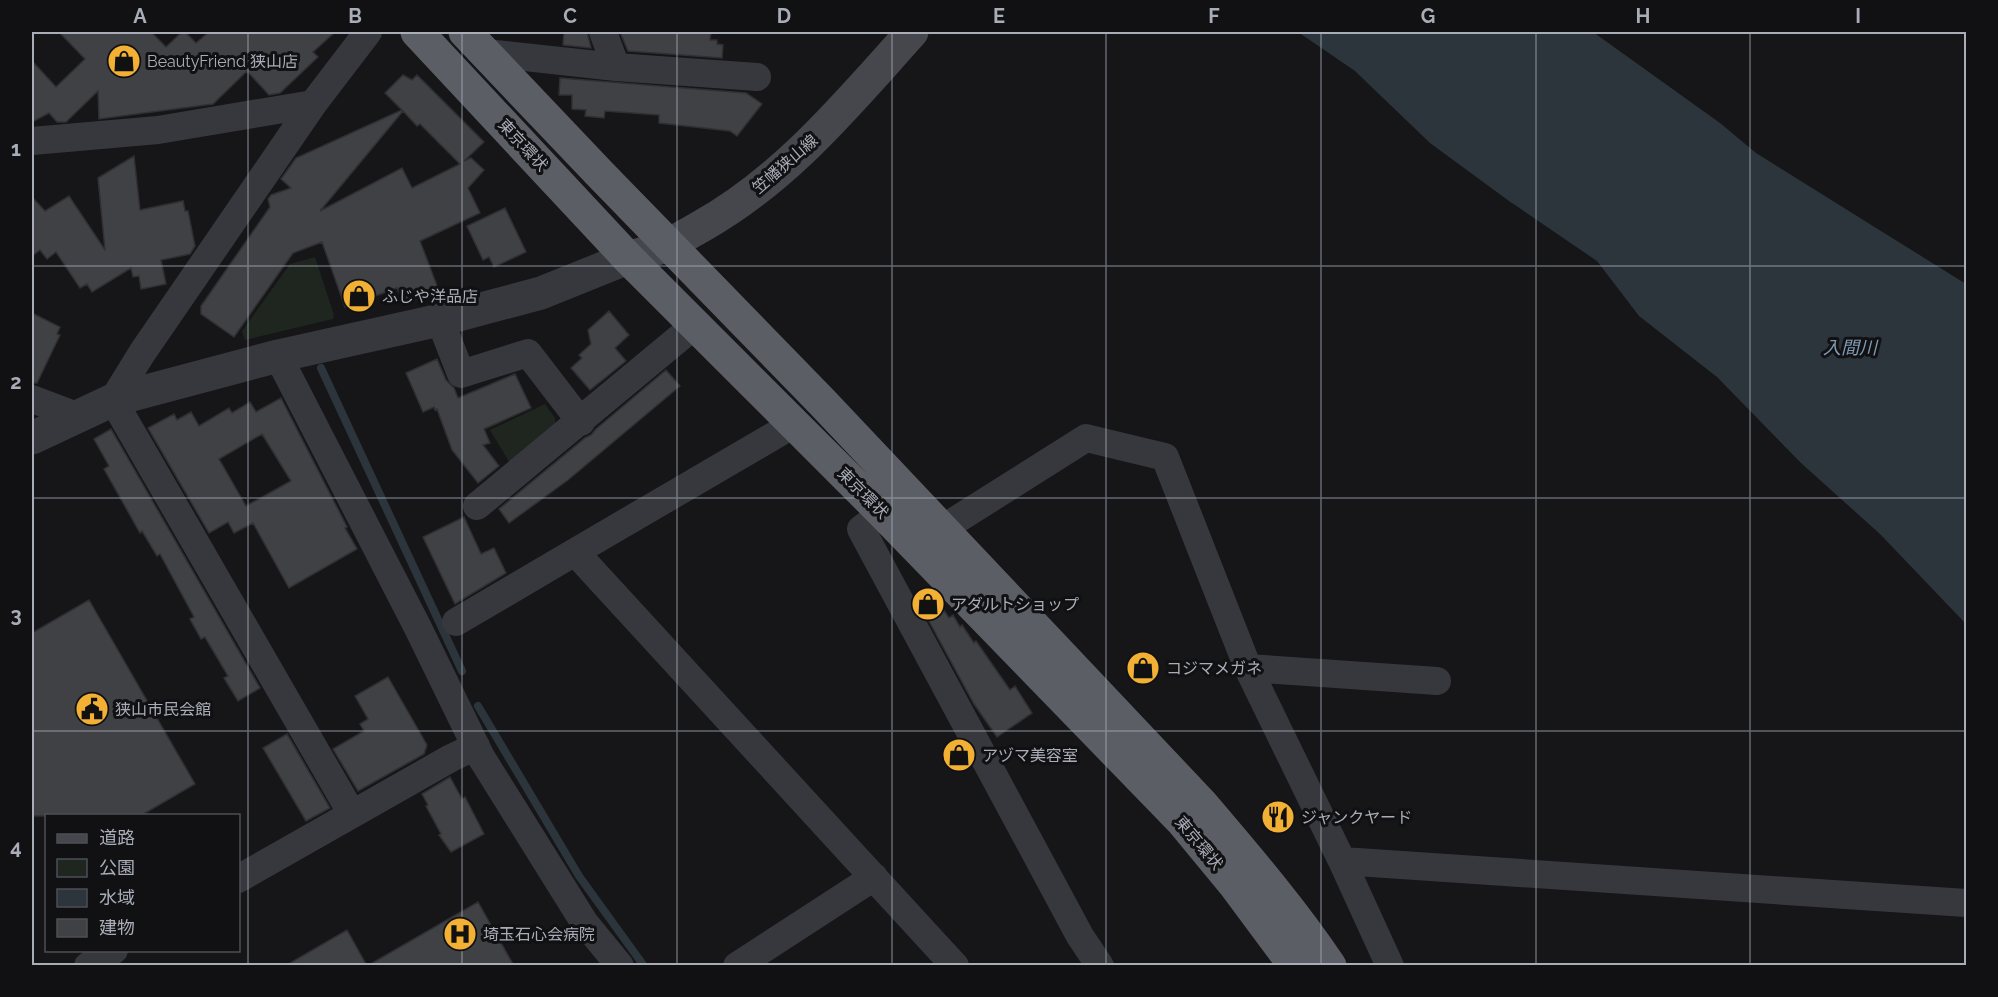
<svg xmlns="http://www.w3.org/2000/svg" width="1998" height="997" font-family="Raleway,'Noto Sans JP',sans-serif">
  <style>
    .green { fill: #1e261f }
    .water { fill: #2c353c }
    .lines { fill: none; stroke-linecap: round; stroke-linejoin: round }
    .stream { stroke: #2c353c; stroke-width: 8 }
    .building { fill: #404145; stroke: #303034; stroke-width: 1.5; fill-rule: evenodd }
    .minor { stroke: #37383d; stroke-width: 28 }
    .tertiary { stroke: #37383d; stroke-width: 33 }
    .secondary { stroke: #45474d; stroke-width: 33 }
    .trunk { stroke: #5b5e65; stroke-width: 33 }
    .grid { fill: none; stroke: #a8adb8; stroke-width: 1.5; stroke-opacity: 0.55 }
    .labels { text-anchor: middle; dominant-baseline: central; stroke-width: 6; stroke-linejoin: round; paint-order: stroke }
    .poi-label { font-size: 16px; fill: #a8adb8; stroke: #111113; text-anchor: start }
    .street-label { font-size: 16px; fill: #a8adb8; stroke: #111113 }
    .water-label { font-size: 18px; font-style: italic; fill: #7f9bb3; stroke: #111113 }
    .neatline { fill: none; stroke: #a8adb8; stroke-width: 2 }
    .grid-label { font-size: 20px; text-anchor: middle; font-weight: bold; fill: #a8adb8 }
  </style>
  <rect width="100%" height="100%" fill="#161618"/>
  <path class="green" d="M315,257L334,315L333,319L245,340L242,331L290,264Z
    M545,404L555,418V428L511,465L490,430Z"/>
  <path class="water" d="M1298,32H1593L1720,123L1756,153L1966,284V624L1880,534L1801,463L1717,377L1639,316L1597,261L1509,201L1430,143L1355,71Z"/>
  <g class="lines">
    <path class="stream" d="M321,368L462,671
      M478,706L579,876L644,966"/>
  </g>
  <path class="building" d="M59,32H151L166,47L182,32H185L196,43L209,32H335L313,52L318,57L280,93L269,95L247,71L213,104L99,119L98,91L66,122H57L49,113L32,122V61L56,87L85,59Z
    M564,32H587L591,48L563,45Z
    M620,32H711L710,40H717V44L723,45L722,58L628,51Z
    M403,75L412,80L417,75L484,142L464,161L471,158L484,170L468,188L480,213L420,241L439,291L411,301L400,295L397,288L345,307L322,242L293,253L234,337L201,314V306L270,207L268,199L271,195L291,188L281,179L296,158L402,110L385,93ZM403,111L417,126L420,124L460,164L412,188L402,168L320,211Z
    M560,78L746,93L762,104L737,136L730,131L659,123V115L605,111L604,118L585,116L586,110L572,109V95H559Z
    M134,156L140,210L183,201L185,211H188L195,246L190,254L161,260L166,284L141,289L139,276L133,277L131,268L92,292L87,284L80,288L56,252L47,259L40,250L32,256V197L45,211L69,196L105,250L98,178Z
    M505,208L526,252L494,267L489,257L483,260L467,226Z
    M609,311L629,335L615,348L626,361L590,390L571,368L582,358L579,355L591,344L588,330Z
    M32,313L60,327L57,334L60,335L37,383H32Z
    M437,359L446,380L454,388L458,398L515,374L531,408L484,429L490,443L483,445L499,466L478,483L452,450L437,409L435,410L434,407L423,412L406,373Z
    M666,370L680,386L568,480L509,523L499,509L585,438L591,435L596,429Z
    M281,398L347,527L345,528L357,549L289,588L253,523L234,533L228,522L209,533L148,428L174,414L177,420L191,412L199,426L229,408L232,413L250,402L256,412ZM262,434L291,481L246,506L219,459Z
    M111,429L260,688L238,701L224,678L228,676L205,637L201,639L190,619L194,617L160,554L157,556L142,531L140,533L104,469L109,466L94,439Z
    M464,517L481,554L494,548L506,573L455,604L423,537Z
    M89,600L195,784L140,816H32V633Z
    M936,602L937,604L939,603L949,618L953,615L960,627L962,625L974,643L976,641L1010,690L1015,686L1032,713L997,737L974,704L924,612Z
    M388,677L427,745L424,754L358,791L333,749L364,731L360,724L368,719L355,696Z
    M287,734L330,808L306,821L263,748Z
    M450,777L462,799L465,797L484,834L451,852L439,835L441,834L426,806L428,805L422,794Z
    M478,902L514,966H367Z
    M347,930L367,966H285Z"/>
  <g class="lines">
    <path class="minor" d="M603,32L616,67
      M487,53L616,67L757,77
      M32,141L158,130L313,104
      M440,320L461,374L528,353L581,422
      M278,356L418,628L481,757L584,922L620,966
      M32,399L77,416
      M794,424L575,552L955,966
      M477,506L695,325
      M883,513L861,529L1080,936L1100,966
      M942,529L1086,438L1165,457L1248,668L1342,861L1390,966
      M456,622L575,552
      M1248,668L1437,681
      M352,814L113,400L142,353L313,104L368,32
      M1342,861L1966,903
      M238,879L451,758L476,746
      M88,966L114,950
      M737,966L874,877"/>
    <path class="tertiary" d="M32,438L113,400L278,356L440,320L541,293L628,258"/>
    <path class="secondary" d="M628,258C641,254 655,250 667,245C678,240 689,233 700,227C786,179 847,104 912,32"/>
    <path class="trunk" d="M417,32L628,258L883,513L1182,821L1234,884L1295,966
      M465,32L601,175L822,402L1201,803C1246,856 1291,908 1330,966"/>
  </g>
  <path class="grid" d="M248,32V966M462,32V966M677,32V966M892,32V966M1106,32V966M1321,32V966M1536,32V966M1750,32V966M32,266H1966M32,498H1966M32,731H1966"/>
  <defs>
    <symbol id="shop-disc" viewBox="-11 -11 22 22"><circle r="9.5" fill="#f2b134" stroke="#111113"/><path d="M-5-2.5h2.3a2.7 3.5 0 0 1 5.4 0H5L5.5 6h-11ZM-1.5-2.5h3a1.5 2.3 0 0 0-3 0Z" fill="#111"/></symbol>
    <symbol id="civic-disc" viewBox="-11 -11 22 22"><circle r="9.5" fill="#f2b134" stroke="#111113"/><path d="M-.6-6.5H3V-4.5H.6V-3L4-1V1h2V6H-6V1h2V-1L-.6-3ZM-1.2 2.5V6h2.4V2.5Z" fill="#111"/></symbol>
    <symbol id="restaurant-disc" viewBox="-11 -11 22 22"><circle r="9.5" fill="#f2b134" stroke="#111113"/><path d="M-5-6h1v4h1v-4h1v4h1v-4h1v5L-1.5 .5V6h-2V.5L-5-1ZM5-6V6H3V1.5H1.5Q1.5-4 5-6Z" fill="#111"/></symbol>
    <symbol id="hospital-disc" viewBox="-11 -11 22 22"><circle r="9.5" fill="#f2b134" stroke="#111113"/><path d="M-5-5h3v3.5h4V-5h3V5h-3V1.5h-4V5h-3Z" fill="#111"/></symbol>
  </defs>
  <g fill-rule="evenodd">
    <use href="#shop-disc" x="105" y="42" width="38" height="38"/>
    <use href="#shop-disc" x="340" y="277" width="38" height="38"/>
    <use href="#shop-disc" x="909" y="585" width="38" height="38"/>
    <use href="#shop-disc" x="1124" y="649" width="38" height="38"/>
    <use href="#civic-disc" x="73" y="690" width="38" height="38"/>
    <use href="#shop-disc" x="940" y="736" width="38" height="38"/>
    <use href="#restaurant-disc" x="1259" y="798" width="38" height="38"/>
    <use href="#hospital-disc" x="441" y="915" width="38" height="38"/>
  </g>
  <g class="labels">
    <g class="poi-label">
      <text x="147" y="61">BeautyFriend 狭山店</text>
      <text x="382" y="296">ふじや洋品店</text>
      <text x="951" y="604">アダルトショップ</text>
      <text x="1166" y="668">コジマメガネ</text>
      <text x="115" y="709">狭山市民会館</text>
      <text x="982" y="755">アヅマ美容室</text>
      <text x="1301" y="817">ジャンクヤード</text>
      <text x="483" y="934">埼玉石心会病院</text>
    </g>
    <g class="street-label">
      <text transform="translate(523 145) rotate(47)">東京環状</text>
      <text transform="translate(785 164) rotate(-41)">笠幡狭山線</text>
      <text transform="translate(863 493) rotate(45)">東京環状</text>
      <text transform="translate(1199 843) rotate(50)">東京環状</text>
    </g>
    <g class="water-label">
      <text x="1850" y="347">入間川</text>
    </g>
  </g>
  <rect width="1998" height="997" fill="none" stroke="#111113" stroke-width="66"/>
  <rect x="45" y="814" width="195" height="138" fill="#111113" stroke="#4d4f55" stroke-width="1.5"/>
  <rect x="57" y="834" width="30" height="9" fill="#45474d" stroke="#4d4f55" stroke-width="1.5"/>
  <text x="99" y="844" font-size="18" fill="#a8adb8">道路</text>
  <rect x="57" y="859" width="30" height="18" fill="#1e261f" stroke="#4d4f55" stroke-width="1.5"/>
  <text x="99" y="874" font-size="18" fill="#a8adb8">公園</text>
  <rect x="57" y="889" width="30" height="18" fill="#2c353c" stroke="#4d4f55" stroke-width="1.5"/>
  <text x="99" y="904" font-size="18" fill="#a8adb8">水域</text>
  <rect x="57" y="919" width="30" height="18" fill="#404145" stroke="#4d4f55" stroke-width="1.5"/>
  <text x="99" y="934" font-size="18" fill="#a8adb8">建物</text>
  <rect x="33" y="33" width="1932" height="931" class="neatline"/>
  <g class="grid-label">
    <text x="140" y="23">A</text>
    <text x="355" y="23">B</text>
    <text x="570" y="23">C</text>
    <text x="784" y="23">D</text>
    <text x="999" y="23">E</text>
    <text x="1214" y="23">F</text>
    <text x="1428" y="23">G</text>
    <text x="1643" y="23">H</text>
    <text x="1858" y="23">I</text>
    <text x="16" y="156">1</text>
    <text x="16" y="389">2</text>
    <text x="16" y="622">3</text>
    <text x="16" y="854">4</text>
  </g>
</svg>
